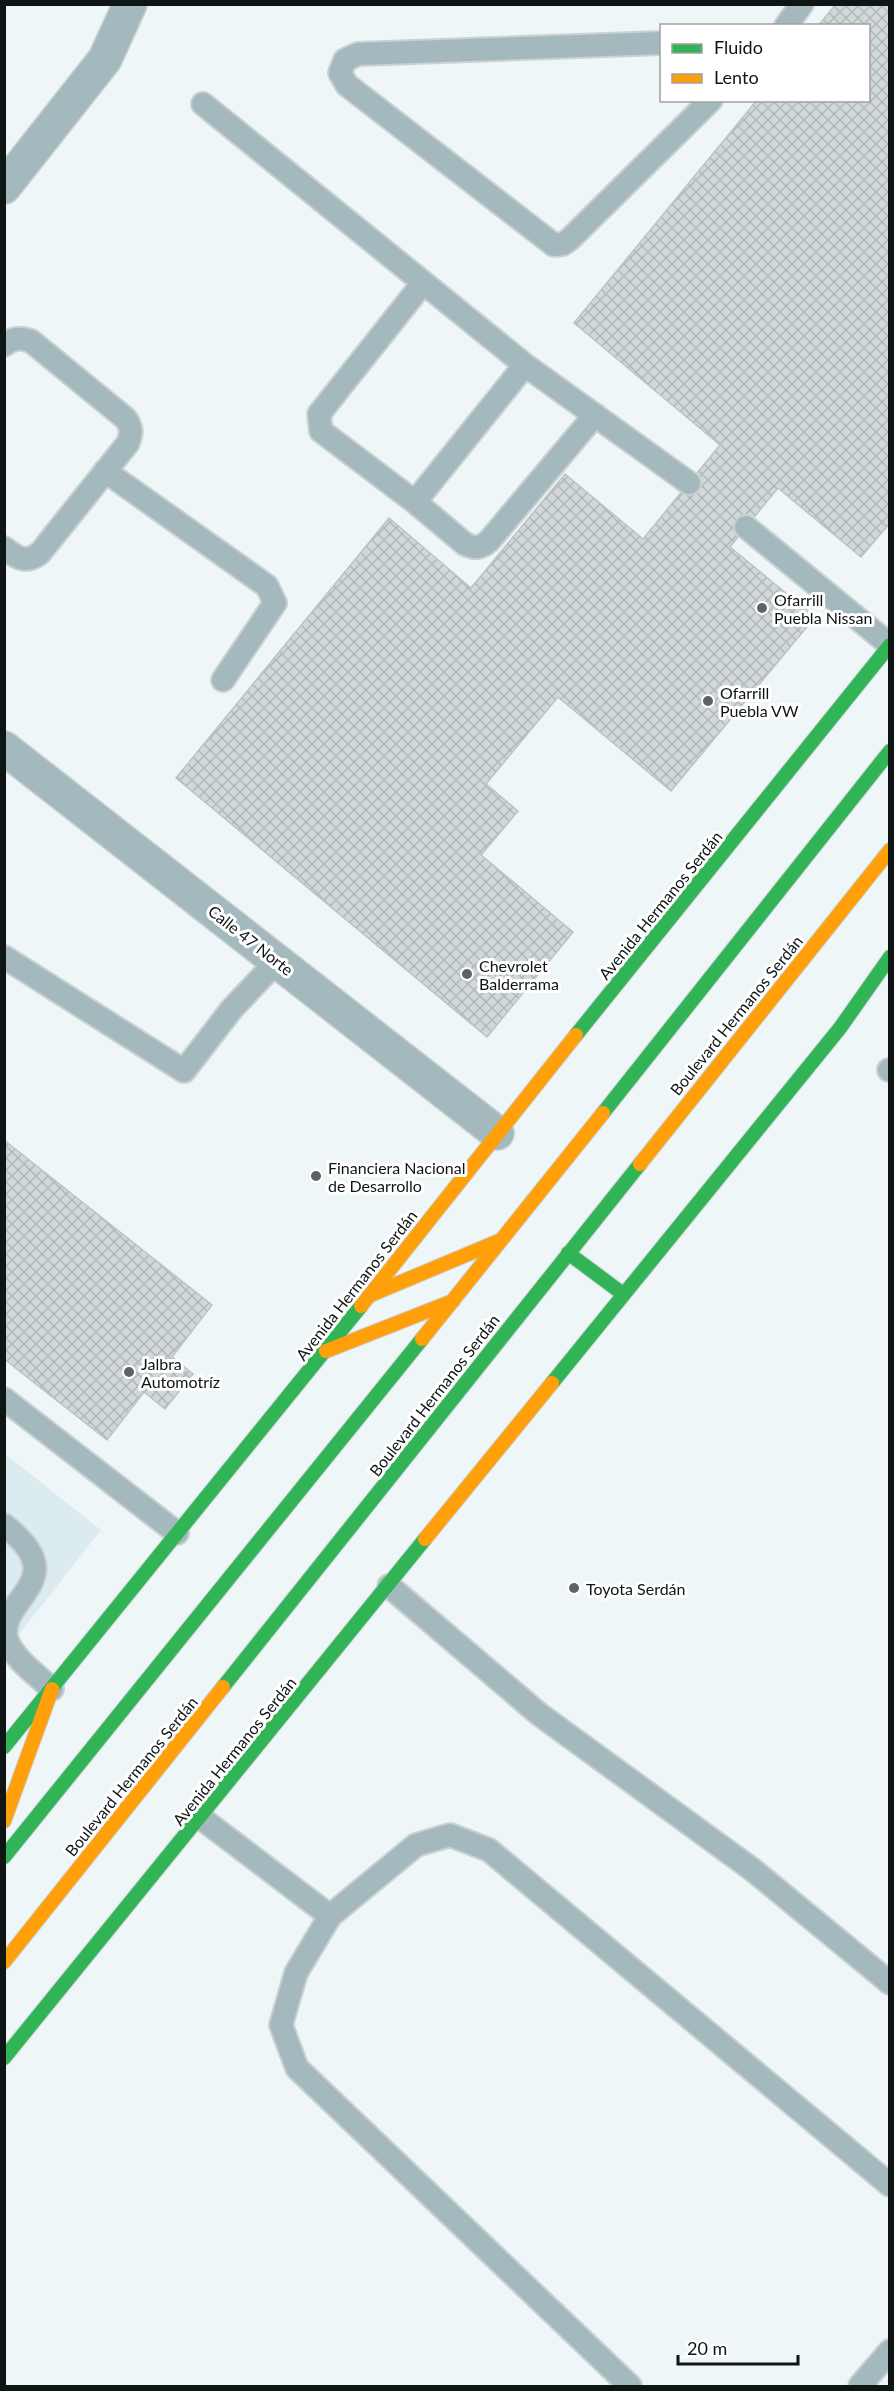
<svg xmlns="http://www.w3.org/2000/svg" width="894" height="2391" font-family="Lato,sans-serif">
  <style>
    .built { fill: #dbebf0 }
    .building { fill: url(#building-cross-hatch); stroke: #bdc3c5; stroke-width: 1.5 }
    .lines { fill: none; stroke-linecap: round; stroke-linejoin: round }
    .lane-casing { stroke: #cbd1d3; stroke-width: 26 }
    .street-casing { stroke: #cbd1d3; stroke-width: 36 }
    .fast-casing { stroke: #cbd1d3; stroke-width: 16 }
    .slow-casing { stroke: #cbd1d3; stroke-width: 16 }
    .lane { stroke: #a4b9be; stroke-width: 22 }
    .street { stroke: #a4b9be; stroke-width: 33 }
    .fast { stroke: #30b455; stroke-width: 14 }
    .slow { stroke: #ff9f0a; stroke-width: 14 }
    .poi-dot { fill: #5d6364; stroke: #fff; stroke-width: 2 }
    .labels { text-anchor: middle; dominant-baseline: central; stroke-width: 6; stroke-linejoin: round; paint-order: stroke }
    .poi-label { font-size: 16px; fill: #0f1415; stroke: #fff; text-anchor: start }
    .street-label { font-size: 16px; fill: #0f1415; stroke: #fff }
  </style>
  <defs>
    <pattern id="building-cross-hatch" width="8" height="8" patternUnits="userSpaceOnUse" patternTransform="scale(1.5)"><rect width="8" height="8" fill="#d1d8da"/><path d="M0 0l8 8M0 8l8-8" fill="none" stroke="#b2b8ba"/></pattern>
  </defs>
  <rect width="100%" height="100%" fill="#eef6f8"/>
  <path class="built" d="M5,1454L101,1530L5,1652Z"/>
  <path class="building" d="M836,4H890V523L861,557L778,488L746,527L730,547L815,617L671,791L558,697L486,784L518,811L481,855L573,932L487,1037L176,778L389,518L471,588L565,474L643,539L720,445L574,323L757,100H868V26H818Z
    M4,1140L212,1305L172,1357L193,1374L165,1409L144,1392L107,1440L4,1359Z"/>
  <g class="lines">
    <defs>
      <path id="lane" d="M786,26L802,4
        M662,43L358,54L345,60L340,73L347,85L554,245L563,244L570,239L711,100
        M203,104L525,365L689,483
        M4,345C13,338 20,337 31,341L125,418C132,427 132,432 128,443L40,553C26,564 17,558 4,548
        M525,365L415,502L465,544C475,549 481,548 489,541L595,415
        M105,471L267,586L275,603L223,680
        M415,502L321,431L319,414L423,283
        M746,527L890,645
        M4,957L184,1071L231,1010L277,961
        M889,1070H890
        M4,1399L177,1533
        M4,1525C75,1580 0,1596 6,1637C12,1658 37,1675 52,1689
        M389,1586L539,1714L753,1870L890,1983
        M201,1818L330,1916
        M630,2386L297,2068L281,2025L296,1973L330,1916L416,1845L450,1835L489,1850L890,2185
        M860,2386L890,2351"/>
      <path id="street" d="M4,187L105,59L130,4
        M4,748L497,1133"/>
      <path id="fast" d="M576,1035L890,645
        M603,1113L890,751
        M568,1253L623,1294
        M552,1383L840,1028L890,957
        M223,1687L640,1164
        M4,1747L361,1306
        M4,1857L422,1339
        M4,2058L425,1539"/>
      <path id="slow" d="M640,1164L890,850
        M368,1296L499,1241
        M361,1306L576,1035
        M422,1339L603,1113
        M326,1351L453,1301
        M425,1539L552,1383
        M4,1821L52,1689
        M4,1962L223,1687"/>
    </defs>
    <use href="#lane" class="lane-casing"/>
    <use href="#street" class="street-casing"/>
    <use href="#fast" class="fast-casing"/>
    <use href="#slow" class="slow-casing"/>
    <use href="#lane" class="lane"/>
    <use href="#street" class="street"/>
    <use href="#fast" class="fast"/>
    <use href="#slow" class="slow"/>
  </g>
  <g class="poi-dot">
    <circle cx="762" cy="608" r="6"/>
    <circle cx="708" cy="701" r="6"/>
    <circle cx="467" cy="974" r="6"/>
    <circle cx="316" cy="1176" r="6"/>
    <circle cx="129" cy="1372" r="6"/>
    <circle cx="574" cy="1588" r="6"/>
  </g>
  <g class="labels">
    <g class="poi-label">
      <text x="774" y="599">Ofarrill<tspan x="774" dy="18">Puebla Nissan</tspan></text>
      <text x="720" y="692">Ofarrill<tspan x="720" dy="18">Puebla VW</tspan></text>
      <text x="479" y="965">Chevrolet<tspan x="479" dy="18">Balderrama</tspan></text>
      <text x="328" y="1167">Financiera Nacional<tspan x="328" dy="18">de Desarrollo</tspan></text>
      <text x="141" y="1363">Jalbra<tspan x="141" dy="18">Automotríz</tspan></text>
      <text x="586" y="1588">Toyota Serdán</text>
    </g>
    <g class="street-label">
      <text transform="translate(660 905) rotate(-51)">Avenida Hermanos Serdán</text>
      <text transform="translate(251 940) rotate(38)">Calle 47 Norte</text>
      <text transform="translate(736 1015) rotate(-51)">Boulevard Hermanos Serdán</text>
      <text transform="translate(356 1285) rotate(-52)">Avenida Hermanos Serdán</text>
      <text transform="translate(434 1395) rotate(-52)">Boulevard Hermanos Serdán</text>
      <text transform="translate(234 1751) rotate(-51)">Avenida Hermanos Serdán</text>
      <text transform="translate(131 1776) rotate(-51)">Boulevard Hermanos Serdán</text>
    </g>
  </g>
  <rect width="894" height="2391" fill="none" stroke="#0f1415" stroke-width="12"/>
  <rect x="660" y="24" width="210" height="78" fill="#ffffff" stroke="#9fa1a1" stroke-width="1.5"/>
  <rect x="672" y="44" width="30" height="9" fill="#30b455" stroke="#9fa1a1" stroke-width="1.5"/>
  <text x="714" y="54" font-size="18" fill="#0f1415">Fluido</text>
  <rect x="672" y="74" width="30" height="9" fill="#ff9f0a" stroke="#9fa1a1" stroke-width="1.5"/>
  <text x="714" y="84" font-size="18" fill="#0f1415">Lento</text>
  <path d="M678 2355v9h120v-9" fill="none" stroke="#0f1415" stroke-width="3"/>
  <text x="687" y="2355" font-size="18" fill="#0f1415" stroke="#ffffff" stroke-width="4.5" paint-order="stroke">20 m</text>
</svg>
